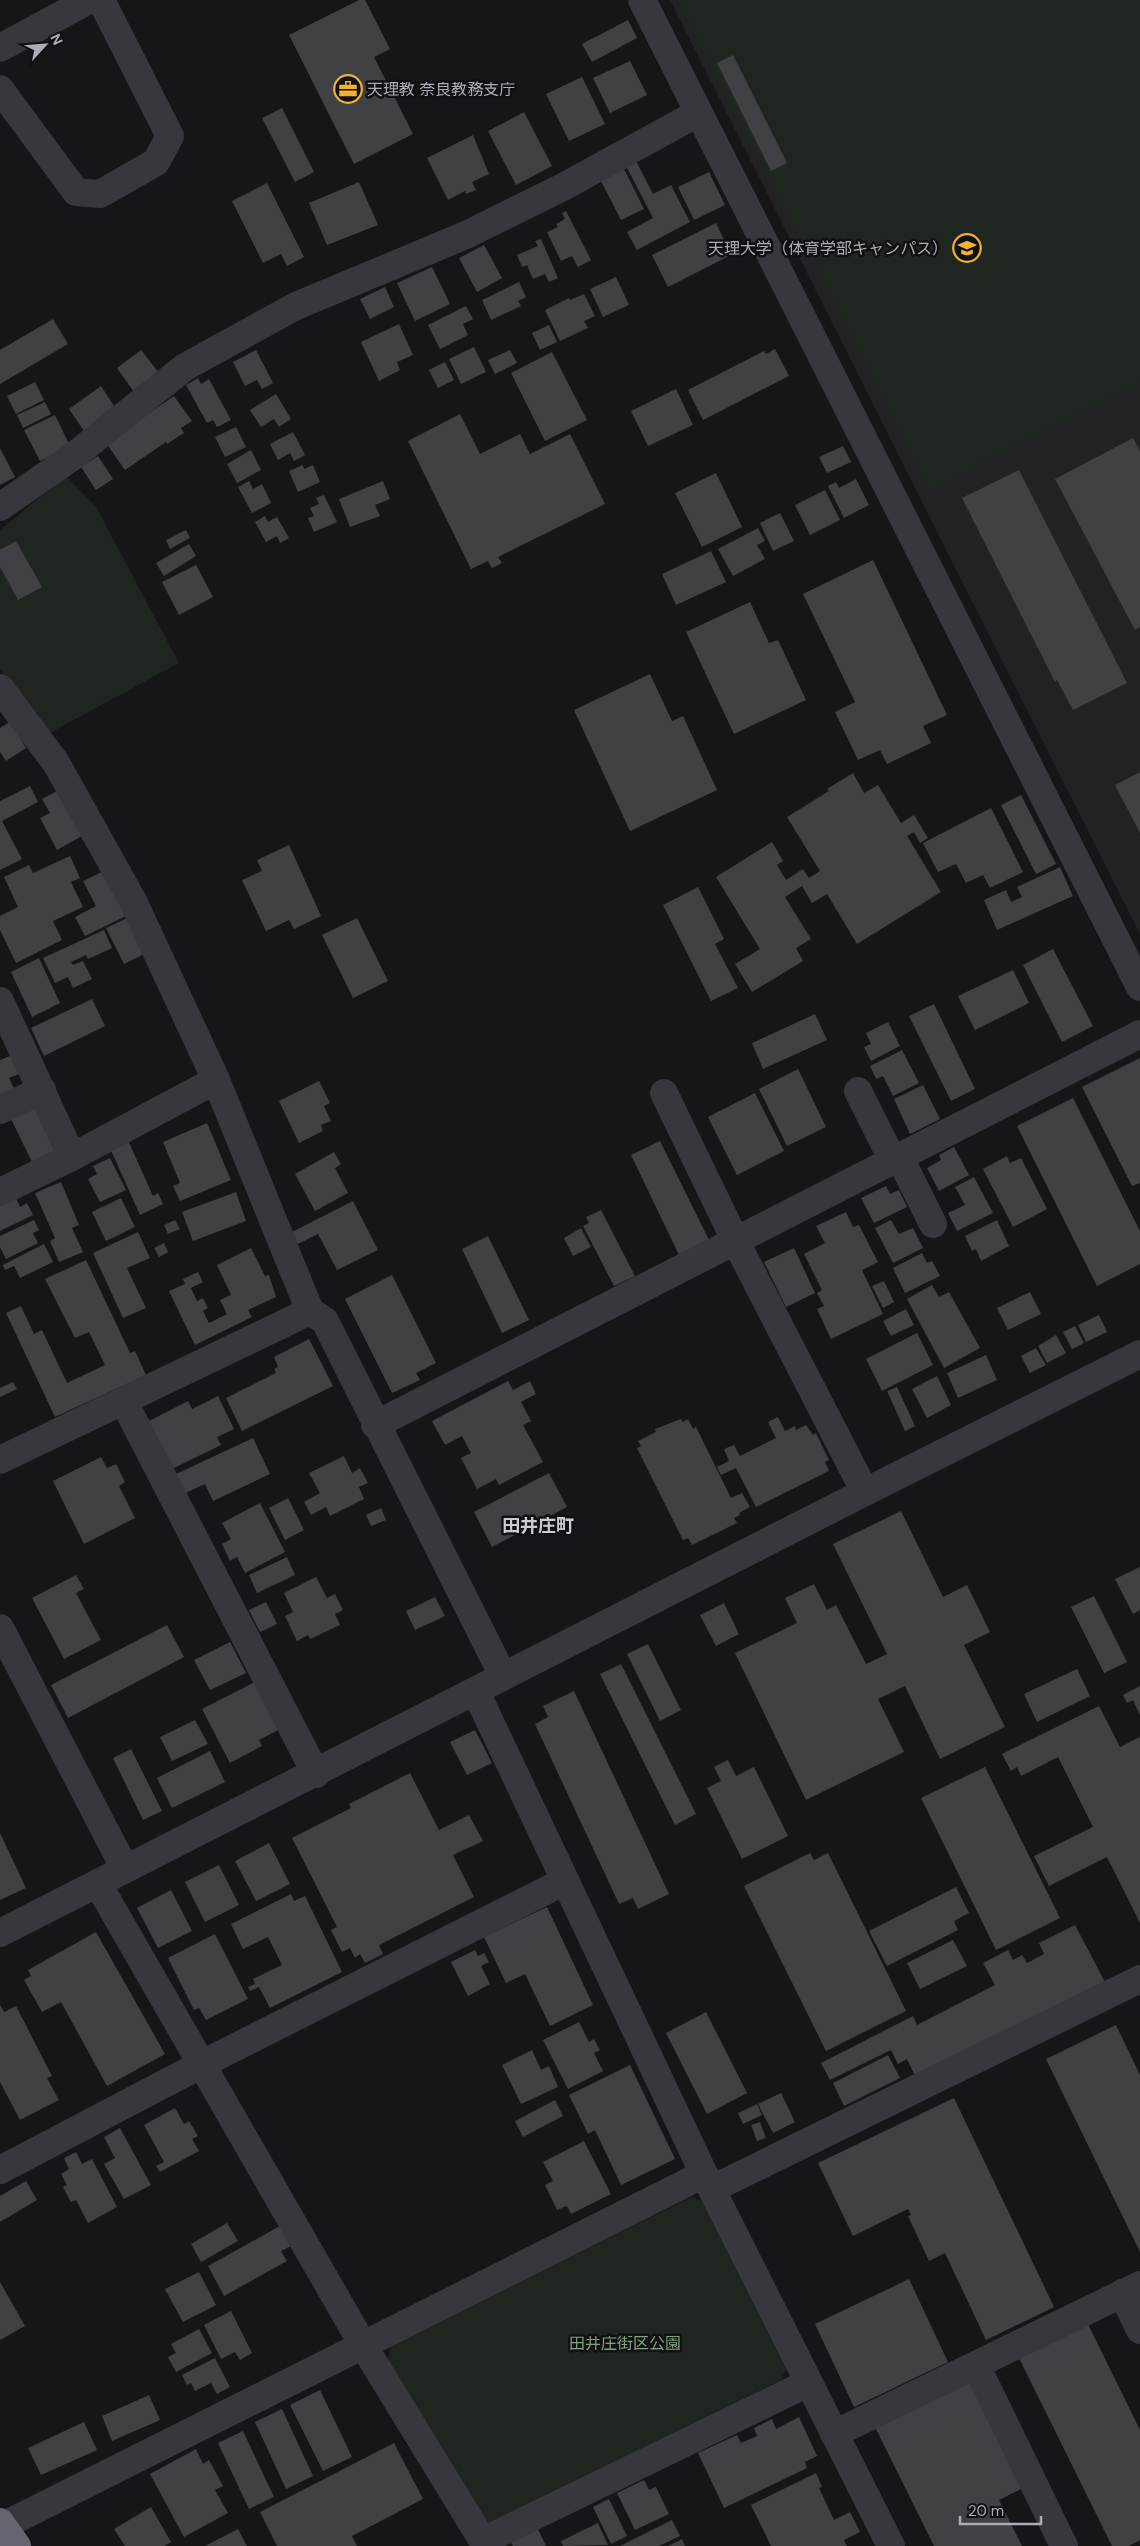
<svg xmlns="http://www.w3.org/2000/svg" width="1140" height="2546" font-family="'DM Sans','Noto Sans JP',sans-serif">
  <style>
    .built { fill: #222225 }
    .green { fill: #1e261f }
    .building { fill: #404145 }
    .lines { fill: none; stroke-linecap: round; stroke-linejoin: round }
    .minor { stroke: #37383d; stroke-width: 28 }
    .highway { stroke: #63666e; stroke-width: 28 }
    .labels { text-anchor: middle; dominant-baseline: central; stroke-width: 5; stroke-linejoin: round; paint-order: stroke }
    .poi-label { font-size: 16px; fill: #a8adb8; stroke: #111113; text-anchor: start }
    .park-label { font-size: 16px; fill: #7fa381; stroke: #111113 }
    .neighbourhood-label { font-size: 18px; font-weight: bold; fill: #c9ccd4; stroke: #111113 }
  </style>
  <rect width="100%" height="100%" fill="#161618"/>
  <path class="built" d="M670,0H1140V934L919,496Z"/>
  <path class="green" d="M678,0H1140V382L930,491Z
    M66,476L96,507L179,663L46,735L0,669V530Z
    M691,2197L702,2201L786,2368L781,2380L488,2524L386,2364L392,2345Z"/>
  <path class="building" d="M359,0H365L390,49L374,57L413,134L354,164L289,35Z
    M628,20L637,38L592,62L582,44Z
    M733,55L787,163L771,171L717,63Z
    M630,61L647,95L610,113L593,78Z
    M582,77L605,124L569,141L546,94Z
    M282,108L314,172L295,182L262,118Z
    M524,112L552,166L516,185L488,131Z
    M473,135L489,174L472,182L476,190L466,194L465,191L448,200L427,158Z
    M634,157L653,194L671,185L690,222L637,250L627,232L653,218L624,162Z
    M624,169L644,209L621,220L601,181Z
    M709,172L725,205L694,220L678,187Z
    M359,182L378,225L327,245L309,203Z
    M267,183L304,257L287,266L281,254L263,263L232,201Z
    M566,211L591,260L578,267L572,256L561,261L547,232L558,227L556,224L565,219L562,213Z
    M716,223L731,255L668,287L652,255Z
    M541,239L558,278L549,282L545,274L533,279L527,265L522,267L517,255L538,246L535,241Z
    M484,245L502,278L477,292L459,258Z
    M432,267L450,304L415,321L397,283Z
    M616,277L629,305L603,317L590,289Z
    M519,282L526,297L518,301L521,306L491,320L482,300Z
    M385,287L394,307L370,319L360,299Z
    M584,294L595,316L584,321L588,328L560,341L545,310L569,298L570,300Z
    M466,306L473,319L463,324L468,335L440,349L428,325Z
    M53,319L68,344L0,384V350Z
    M399,324L413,355L397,362L400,370L379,381L361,342Z
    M549,325L557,342L540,350L532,333Z
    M474,347L486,372L461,384L449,359Z
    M775,349L789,376L703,420L688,390L764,351L766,354Z
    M141,350L159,373L134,392L117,368Z
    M256,350L273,383L262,389L257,380L245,386L233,362Z
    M510,350L517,363L495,374L488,360Z
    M552,352L587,420L545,441L511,373Z
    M445,362L454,380L438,388L429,370Z
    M198,378L201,384L209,379L231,420L217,427L213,420L207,423L186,385Z
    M35,382L44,400L16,414L7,396Z
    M101,386L114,406L105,413L106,415L84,431L69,409Z
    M676,389L693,425L648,446L631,411Z
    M276,394L291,419L279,427L274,419L261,427L250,410Z
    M174,396L192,421L181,428L184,433L167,444L166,442L125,470L106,443Z
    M45,402L51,414L23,428L17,415Z
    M460,414L480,454L520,434L530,454L570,434L605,504L498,557L502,563L492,568L488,561L471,569L408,441Z
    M55,415L70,446L40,461L24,430Z
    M236,427L246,447L225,457L215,437Z
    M293,432L305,455L294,461L290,453L278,460L270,444Z
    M1133,438L1140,451V627L1135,630L1055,479Z
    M843,446L851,462L827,473L819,457Z
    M0,448L15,477L0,485Z
    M251,450L261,470L237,483L227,464Z
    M98,456L113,479L96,490L81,467Z
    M303,465L304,469L313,465L320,482L298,492L289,471Z
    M1019,470L1127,683L1073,710L1057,680L1055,682L962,498Z
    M716,473L742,527L702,547L675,493Z
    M856,479L869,505L844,518L828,486L836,482L839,488Z
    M249,481L253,489L262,484L271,503L252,513L238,487Z
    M383,481L390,499L375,505L380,516L350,527L339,499Z
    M825,490L840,520L810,535L795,505Z
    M324,495L337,522L314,532L308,518L314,516L310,508L319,504L316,498Z
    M780,513L794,541L773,551L760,523Z
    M265,516L268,522L277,517L289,538L280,543L277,536L266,542L255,522Z
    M758,528L765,541L757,545L765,559L733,576L718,549Z
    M186,530L190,538L170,549L166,540Z
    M16,541L42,587L18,600L0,567V550Z
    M189,544L196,556L164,576L156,563Z
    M711,551L726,582L676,605L662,574Z
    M873,560L947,715L923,726L931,743L887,764L880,750L858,760L835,712L855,702L803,594Z
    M196,565L213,597L179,615L162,582Z
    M750,602L769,643L778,640L806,700L734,734L686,632Z
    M650,674L672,721L683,716L717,790L630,831L574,710Z
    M10,722L26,748L6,761L0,752V728Z
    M1140,772V833L1115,785Z
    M853,773L864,793L878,785L901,823L914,815L928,838L920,843L914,832L907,836L941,892L857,944L827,894L812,903L802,886L785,897L811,939L796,948L803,961L752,992L735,964L760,949L716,877L772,842L783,861L777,865L786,880L803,869L809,878L820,871L787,817L829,791L827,789Z
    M30,786L38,802L2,821L22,859L0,870V801Z
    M57,791L82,836L57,850L40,818L50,813L42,799Z
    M1021,795L1056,864L1036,874L1001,805Z
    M991,808L1023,872L990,888L983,875L966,883L956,864L938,872L923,843Z
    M289,845L321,916L294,929L289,920L266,931L242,880L262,871L257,860Z
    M70,856L80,878L71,882L83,907L53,921L62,940L16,963L0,930V916L18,907L4,877L29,865L33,873Z
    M1060,867L1073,896L997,930L984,900L1006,890L1011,902L1022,897L1017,887Z
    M106,870L128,915L85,936L75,917L96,906L83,881Z
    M698,887L724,939L715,944L738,988L711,1001L663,905Z
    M130,917L148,952L124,964L106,928Z
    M357,918L388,981L353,998L322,935Z
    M104,930L112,948L88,959L86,955L71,962L73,965L83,961L92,979L73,988L68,977L55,983L43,958Z
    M1053,949L1093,1026L1062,1042L1023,965Z
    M39,958L60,1003L32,1017L11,972Z
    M1013,970L1029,1003L975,1030L958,996Z
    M92,999L105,1026L44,1056L31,1028Z
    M934,1004L975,1089L951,1101L909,1016Z
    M815,1014L827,1040L763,1069L752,1043Z
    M888,1022L900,1046L871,1061L864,1047L871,1044L866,1033Z
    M902,1050L919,1083L893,1096L883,1076L876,1079L870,1066Z
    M10,1056L19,1074L9,1078L18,1097L0,1106V1060Z
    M1140,1058V1183L1132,1186L1082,1087Z
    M798,1069L826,1127L787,1146L759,1089Z
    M319,1081L330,1103L324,1106L331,1121L321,1125L323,1131L299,1143L279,1101Z
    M923,1085L940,1119L910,1134L894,1099Z
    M755,1093L784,1151L737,1175L708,1117Z
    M1073,1098L1140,1231V1264L1097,1286L1017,1126Z
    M35,1107L56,1151L32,1162L11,1119Z
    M207,1123L231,1180L180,1201L173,1186L180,1183L163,1142Z
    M127,1138L153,1196L158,1193L163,1204L140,1215L109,1146Z
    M660,1141L709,1240L679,1255L631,1155Z
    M954,1147L969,1175L939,1191L927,1168L941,1160L939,1155Z
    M334,1152L341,1164L335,1168L348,1193L315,1211L295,1174Z
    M1007,1156L1010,1163L1021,1158L1047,1209L1013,1227L983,1169Z
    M110,1158L126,1190L100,1202L88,1179L97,1174L93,1166Z
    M974,1177L993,1213L957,1231L948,1213L965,1205L955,1187Z
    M61,1182L79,1225L72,1228L83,1252L59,1262L50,1241L55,1238L35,1193Z
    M886,1186L890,1194L899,1190L907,1207L874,1223L861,1198Z
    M236,1192L246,1221L193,1241L182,1212Z
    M16,1198L20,1207L27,1203L33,1215L0,1231V1206Z
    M121,1198L135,1227L106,1241L92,1212Z
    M353,1201L378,1250L337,1270L318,1234L298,1244L292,1232Z
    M601,1210L635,1276L614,1286L583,1226L589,1223L586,1217Z
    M846,1212L853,1227L859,1225L878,1262L862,1270L883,1314L831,1339L817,1309L824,1306L817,1293L822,1290L804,1254L825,1243L816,1226Z
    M34,1220L39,1230L33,1233L38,1243L6,1259L0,1247V1236Z
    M175,1220L180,1229L168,1234L164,1225Z
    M891,1220L899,1234L913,1228L923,1248L893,1263L875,1228Z
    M997,1220L1009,1246L981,1261L976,1249L972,1251L965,1236Z
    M581,1228L591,1247L573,1256L564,1238Z
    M138,1232L150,1258L127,1268L146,1308L123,1318L93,1253Z
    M488,1236L529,1320L502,1333L462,1249Z
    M164,1243L168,1252L159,1257L154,1248Z
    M44,1244L53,1262L20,1278L14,1266L5,1270L3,1265Z
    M251,1248L265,1276L269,1275L276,1297L248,1310L252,1317L195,1345L169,1291L185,1284L183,1279L198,1272L203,1282L191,1288L197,1301L203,1298L208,1308L203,1311L209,1323L227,1314L220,1300L231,1295L217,1265Z
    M794,1248L815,1293L786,1307L764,1262Z
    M922,1253L927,1263L932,1261L940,1276L905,1293L893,1268Z
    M86,1260L130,1353L135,1351L146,1375L55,1417L6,1313L21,1306L34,1334L42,1330L67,1383L105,1365L89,1332L75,1338L45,1279Z
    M392,1275L436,1363L416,1373L420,1380L392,1393L345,1299Z
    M884,1281L894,1302L883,1308L872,1286Z
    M932,1285L939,1297L949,1292L980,1348L944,1368L907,1299Z
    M1030,1292L1041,1314L1008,1330L997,1308Z
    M906,1309L914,1325L891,1336L883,1321Z
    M1099,1315L1107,1332L1086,1342L1078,1325Z
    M1075,1326L1084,1343L1072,1349L1063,1332Z
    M917,1333L933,1365L882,1391L866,1359Z
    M1056,1335L1066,1353L1047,1363L1038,1346Z
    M309,1339L333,1386L242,1431L226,1398L276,1373L274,1369L278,1367L274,1357Z
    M1036,1348L1046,1365L1030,1373L1021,1356Z
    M986,1355L997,1380L958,1398L947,1373Z
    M937,1376L951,1405L927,1418L912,1389Z
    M508,1381L513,1390L530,1381L536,1394L521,1402L531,1421L523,1425L543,1462L499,1485L496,1479L477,1489L461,1458L471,1453L462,1436L445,1445L432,1421Z
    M13,1382L17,1389L0,1397V1388Z
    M897,1387L915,1426L905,1431L887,1391Z
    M218,1396L234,1429L217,1437L221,1445L172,1469L149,1421L188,1401L192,1409Z
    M778,1417L785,1431L795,1426L796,1430L806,1425L813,1435L816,1433L829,1460L825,1462L829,1471L756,1507L736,1468L721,1475L717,1467L729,1461L724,1449L734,1445L740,1456L776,1438L768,1422Z
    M681,1419L683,1422L688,1419L693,1429L696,1427L731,1498L742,1493L750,1507L739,1513L740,1515L734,1518L737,1523L692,1545L688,1538L683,1540L637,1448L641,1446L638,1441L656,1432L655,1429Z
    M253,1438L270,1474L213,1501L205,1484L183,1494L174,1475Z
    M344,1456L352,1473L360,1468L368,1483L359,1487L364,1499L330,1516L326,1507L311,1515L304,1502L320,1493L309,1473Z
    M101,1457L107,1468L116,1464L125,1482L119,1486L135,1518L84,1544L53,1481Z
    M549,1473L567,1507L492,1547L474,1512Z
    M288,1498L304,1530L285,1540L269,1508Z
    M260,1503L285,1552L245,1573L237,1557L230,1561L222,1544L231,1539L222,1523Z
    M381,1508L386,1520L371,1526L366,1515Z
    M901,1511L943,1597L967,1585L990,1632L964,1645L1005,1727L940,1759L905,1686L878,1699L904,1752L806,1800L735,1653L797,1623L785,1598L814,1584L827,1610L836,1605L866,1664L887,1654L833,1544Z
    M287,1557L295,1575L257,1593L249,1575Z
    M1140,1567V1610L1133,1614L1115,1579Z
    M76,1575L84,1589L76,1593L101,1640L64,1659L32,1598Z
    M316,1577L327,1598L335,1594L343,1610L335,1614L340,1625L310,1639L308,1635L297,1641L285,1616L293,1612L284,1593Z
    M1094,1596L1127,1662L1104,1673L1071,1607Z
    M435,1597L445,1616L415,1630L406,1611Z
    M266,1602L277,1624L260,1632L249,1610Z
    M724,1603L739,1634L716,1646L700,1615Z
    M167,1625L184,1657L68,1718L51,1685Z
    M230,1642L246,1673L210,1690L194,1660Z
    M648,1644L681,1710L660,1721L627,1654Z
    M621,1664L696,1814L675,1825L600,1674Z
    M1077,1669L1090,1696L1037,1722L1024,1694Z
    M257,1681L282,1728L259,1740L262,1746L230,1763L202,1709Z
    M1140,1686V1715L1133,1700L1127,1703L1123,1695Z
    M574,1691L669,1894L638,1909L633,1898L619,1904L535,1724L548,1717L543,1706Z
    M1099,1706L1120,1747L1140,1737V1923L1107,1857L1049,1886L1034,1856L1093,1827L1058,1757L1021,1776L1017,1767L1011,1771L1002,1754Z
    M195,1720L208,1744L172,1761L160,1737Z
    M475,1730L492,1763L467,1775L450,1742Z
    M131,1749L162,1811L143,1820L113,1758Z
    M210,1751L225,1782L172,1808L157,1778Z
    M728,1760L736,1776L754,1767L788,1836L742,1859L707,1788L721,1781L714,1767Z
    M985,1767L1060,1918L996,1950L921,1798Z
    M410,1773L439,1830L469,1815L483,1841L453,1855L474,1897L379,1945L383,1954L365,1963L360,1954L355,1958L350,1948L342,1952L331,1930L337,1927L292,1838L351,1808L349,1804Z
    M0,1833L26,1888L0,1900Z
    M269,1843L290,1884L256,1901L235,1861Z
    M810,1853L814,1860L828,1853L906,2011L826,2051L744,1886Z
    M219,1865L239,1905L205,1922L185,1882Z
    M956,1887L969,1913L954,1921L958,1930L887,1966L869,1931Z
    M171,1890L192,1931L158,1948L137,1908Z
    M291,1894L294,1901L305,1896L342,1972L270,2008L259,1987L250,1991L248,1987L255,1984L253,1979L282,1965L268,1937L243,1949L231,1924Z
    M547,1907L593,2005L550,2026L525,1974L506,1983L484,1937Z
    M1075,1925L1105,1982L915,2076L907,2059L898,2064L891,2050L830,2080L821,2063L913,2016L917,2025L995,1985L983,1963L1008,1950L1013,1960L1022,1955L1027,1963L1044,1954L1039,1943Z
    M96,1932L165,2054L107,2086L61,2002L42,2012L24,1980L31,1976L28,1970Z
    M215,1934L248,1999L206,2020L199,2008L194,2010L168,1958Z
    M953,1940L967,1966L920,1989L907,1963Z
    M475,1950L478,1956L484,1953L489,1962L481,1966L490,1984L468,1996L451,1962Z
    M0,2005L4,2012L16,2006L52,2076L47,2078L59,2100L20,2120L0,2082Z
    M706,2012L747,2093L707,2114L666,2033Z
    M579,2022L589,2042L594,2039L600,2050L594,2053L603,2071L568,2089L543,2040Z
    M1116,2025L1140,2075V2252L1046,2059Z
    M532,2050L541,2070L549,2066L558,2087L521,2104L502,2065Z
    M888,2055L900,2078L844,2106L833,2083Z
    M630,2065L675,2159L621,2185L595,2130L588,2134L569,2095Z
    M781,2093L795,2122L773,2133L758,2104Z
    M954,2098L1054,2307L986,2340L945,2253L929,2261L908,2216L911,2215L908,2209L853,2236L818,2163Z
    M555,2100L563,2116L523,2137L515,2121Z
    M757,2104L762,2115L743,2124L738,2113Z
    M175,2108L184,2124L189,2121L198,2136L192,2139L199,2151L160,2172L156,2166L164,2162L144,2125Z
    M760,2122L766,2138L757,2141L751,2125Z
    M120,2128L151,2185L124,2199L104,2164L115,2158L104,2137Z
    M584,2141L611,2194L571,2214L567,2206L557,2210L545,2185L553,2181L543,2162Z
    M76,2152L82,2164L92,2159L117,2207L88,2223L76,2200L71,2202L63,2187L67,2185L61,2174L69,2169L64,2158Z
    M26,2181L37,2200L0,2222V2196Z
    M227,2223L238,2241L201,2262L191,2244Z
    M280,2226L291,2246L281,2251L287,2261L224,2296L208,2266Z
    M199,2272L216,2305L183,2322L165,2289Z
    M909,2279L948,2362L854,2407L815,2324Z
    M0,2282L25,2326L0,2340Z
    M231,2311L252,2353L240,2360L235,2352L221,2359L204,2325Z
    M1086,2320L1140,2430V2540L1129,2546H1112L1017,2354Z
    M199,2329L212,2353L176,2372L168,2357L176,2353L171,2344Z
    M215,2358L230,2387L217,2394L211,2383L195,2391L191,2383L187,2385L182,2375Z
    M968,2376L1023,2488L999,2500L1022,2546H934L873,2423Z
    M320,2390L352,2457L323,2471L290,2405Z
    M149,2395L160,2420L112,2441L102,2416Z
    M282,2409L313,2476L286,2489L255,2422Z
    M799,2417L817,2456L805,2462L807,2468L724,2508L698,2453L737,2435L741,2443L757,2436L754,2428L772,2419L776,2429Z
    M84,2422L97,2450L41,2475L28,2448Z
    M243,2431L274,2497L249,2509L218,2443Z
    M394,2443L423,2499L352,2536L357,2546H277L260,2512Z
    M196,2449L203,2464L209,2460L223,2486L215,2490L228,2513L184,2537L150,2474Z
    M816,2473L822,2487L819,2488L834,2520L850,2512L860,2532L844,2540L847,2546H771L751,2505Z
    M644,2480L649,2490L656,2487L669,2514L635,2530L617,2493Z
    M609,2499L627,2536L611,2544L593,2507Z
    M151,2507L171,2542L164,2546H125L114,2529Z
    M672,2520L680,2536L659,2546H620Z
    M598,2523L608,2545L563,2546L561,2541Z
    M238,2529L247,2546H205Z
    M538,2529L546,2546H513L510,2542Z
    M682,2539L685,2546H668Z"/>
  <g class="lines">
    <path class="minor" d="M642,0L1140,987
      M0,48L89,0
      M0,89L76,192L100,194L156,162L170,136L101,0
      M0,507L75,455L185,367L296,306L466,235L563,187L698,113
      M0,688L56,763L133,901L216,1080L310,1311L325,1321L503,1676
      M0,1001L72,1157L216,1080
      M858,1091L893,1161
      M664,1093L736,1242L865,1492
      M0,1110L42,1090
      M900,1158L933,1224
      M0,1192L72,1157
      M124,1402L316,1774
      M375,1425L1140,1034
      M0,1460L310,1311
      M0,1628L125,1869
      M476,1692L704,2174L891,2546
      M98,1884L363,2345L486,2546
      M0,1933L865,1492L1140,1354
      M0,2170L200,2065L565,1881
      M712,2189L1140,1979
      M1122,2293L1140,2330
      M976,2365L1064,2546
      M834,2434L1140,2285
      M3,2526L704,2174
      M483,2541L808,2383"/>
    <path class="highway" d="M0,2522L17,2546"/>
  </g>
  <defs>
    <symbol id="office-ring" viewBox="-11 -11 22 22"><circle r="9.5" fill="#111113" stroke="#f2b134" stroke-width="1.5"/><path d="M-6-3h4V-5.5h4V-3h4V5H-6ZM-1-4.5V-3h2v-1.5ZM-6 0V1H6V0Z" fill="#f2b134"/></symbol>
    <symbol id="university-ring" viewBox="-11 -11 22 22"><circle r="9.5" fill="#111113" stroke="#f2b134" stroke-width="1.5"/><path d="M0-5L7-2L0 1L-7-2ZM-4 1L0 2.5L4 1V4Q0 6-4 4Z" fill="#f2b134"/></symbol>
  </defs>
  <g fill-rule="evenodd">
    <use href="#office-ring" x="332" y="73" width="32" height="32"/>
    <use href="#university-ring" x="951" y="232" width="32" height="32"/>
  </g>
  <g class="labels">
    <g class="poi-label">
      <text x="367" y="89">天理教 奈良教務支庁</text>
      <text x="948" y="248" text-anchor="end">天理大学（体育学部キャンパス）</text>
    </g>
    <g class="park-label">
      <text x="625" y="2343">田井庄街区公園</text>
    </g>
    <g class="neighbourhood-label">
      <text x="538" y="1526">田井庄町</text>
    </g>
  </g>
  <g transform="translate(45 45) rotate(64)" stroke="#111113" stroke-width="4" paint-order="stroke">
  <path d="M0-4L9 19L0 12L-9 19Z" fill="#a8adb8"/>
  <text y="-8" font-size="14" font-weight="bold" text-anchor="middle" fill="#a8adb8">N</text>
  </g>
  <path d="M960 2516v8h81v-8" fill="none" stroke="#a8adb8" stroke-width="2.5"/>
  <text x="968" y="2516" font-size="15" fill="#a8adb8" stroke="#111113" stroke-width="4" paint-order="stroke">20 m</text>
</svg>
